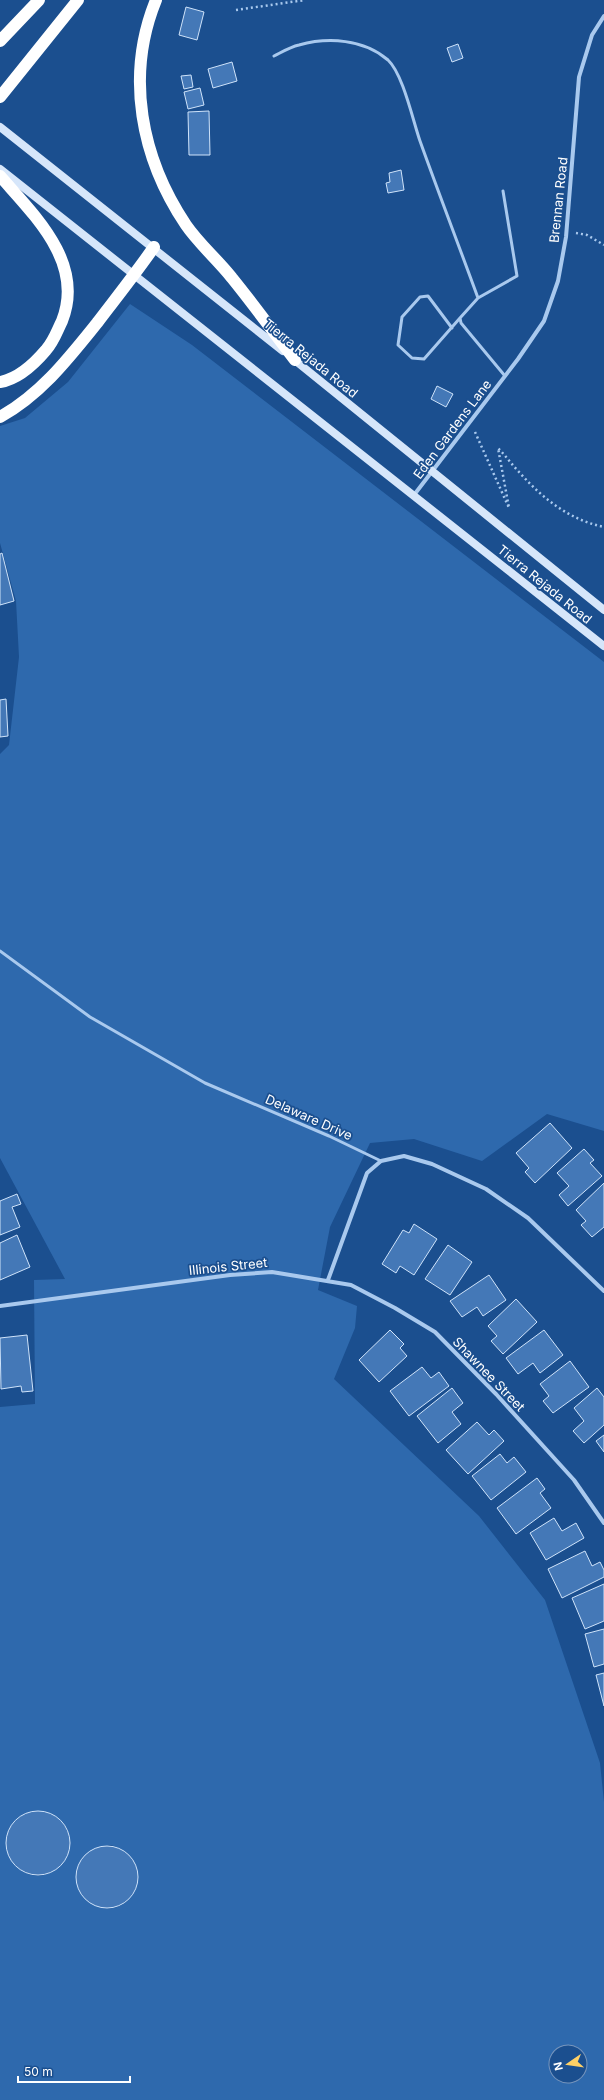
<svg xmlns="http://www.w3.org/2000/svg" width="604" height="2100" font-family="Inter,sans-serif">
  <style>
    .green { fill: #2e69ad; fill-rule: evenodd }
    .building { fill: #4478b7; stroke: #cfe3fa }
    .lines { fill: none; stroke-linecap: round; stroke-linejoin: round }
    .path { stroke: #a9c9ee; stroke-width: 2.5; stroke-dasharray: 2 3; stroke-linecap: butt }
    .lane { stroke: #a9c9ee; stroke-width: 3 }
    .street { stroke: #a9c9ee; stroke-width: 4 }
    .secondary { stroke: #d6e6fa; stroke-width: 8 }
    .highway { stroke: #fff; stroke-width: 12 }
    .labels { text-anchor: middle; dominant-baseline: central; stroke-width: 3.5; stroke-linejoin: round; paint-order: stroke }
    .street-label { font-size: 13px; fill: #fff; stroke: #1b4f8f }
  </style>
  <rect width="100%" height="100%" fill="#1b4f8f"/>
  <path class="green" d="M130,304L192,345L604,662V1131L547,1114L482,1161L414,1139L370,1143L330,1227L318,1290L357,1306L355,1328L334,1379L479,1516L545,1600L600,1763L604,1802V2100H0V1407L35,1404L34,1280L65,1279L0,1158V754L9,745L19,657L16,601L0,543V426L25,418L68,382ZM35,1811C106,1818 52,1910 13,1862C0,1841 13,1817 35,1811ZM111,1845C161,1860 132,1924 95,1905C89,1902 83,1898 80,1891C69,1867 86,1847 111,1845ZM556,2052H580V2076H556Z"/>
  <path class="building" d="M186,7L204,12L197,40L179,35Z
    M458,44L463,58L452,62L447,48Z
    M232,62L237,81L213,88L208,69Z
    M191,75L193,87L184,89L181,76Z
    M200,88L204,105L188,109L184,92Z
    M209,111L210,155H189L188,112Z
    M401,170L404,190L388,193L386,183L390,182L389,173Z
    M437,386L453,394L446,407L431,399Z
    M2,553L14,601L0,605V554Z
    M6,699L8,736L0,737V700Z
    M550,1123L572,1148L535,1183L525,1172L529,1168L516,1153Z
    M584,1149L594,1160L590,1163L602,1176L568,1206L559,1195L569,1186L557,1173Z
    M604,1183V1227L592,1237L581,1225L586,1221L576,1210Z
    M17,1194L21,1204L12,1207L20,1227L0,1235V1201Z
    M414,1224L437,1239L414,1275L400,1266L396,1273L382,1264L403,1230L409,1233Z
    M17,1235L30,1267L0,1280V1243Z
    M448,1245L472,1262L450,1295L425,1279Z
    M489,1275L506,1300L483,1316L477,1307L462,1317L450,1301Z
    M516,1299L537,1322L503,1354L491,1341L497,1336L488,1326Z
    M390,1330L404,1344L400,1348L407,1356L379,1382L359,1360Z
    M544,1330L563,1355L540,1373L533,1363L518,1374L506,1358Z
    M27,1335L33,1391L22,1392L21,1386L1,1389L0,1338Z
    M570,1361L589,1387L553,1413L543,1401L549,1396L540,1384Z
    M422,1367L431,1378L439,1372L449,1386L409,1416L390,1391Z
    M452,1388L463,1403L452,1412L461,1424L438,1443L417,1416Z
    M597,1388L604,1397V1425L584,1443L573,1431L584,1421L574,1408Z
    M477,1422L489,1435L494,1430L504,1441L468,1474L446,1450Z
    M604,1435V1452L596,1441Z
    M500,1454L507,1463L514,1457L526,1472L491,1500L472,1476Z
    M537,1478L545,1489L540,1493L551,1508L516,1534L497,1508Z
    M554,1518L562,1531L576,1523L584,1538L546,1560L530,1533Z
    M585,1551L592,1566L600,1562L604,1570V1577L562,1598L548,1569Z
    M604,1584V1621L585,1629L572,1598Z
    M604,1629V1664L594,1667L585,1634Z
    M604,1673V1706L596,1675Z
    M6 1843a32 32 0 1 1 64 0a32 32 0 1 1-64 0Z
    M76 1877a31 31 0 1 1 62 0a31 31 0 1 1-62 0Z"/>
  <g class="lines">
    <path class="path" d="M236,10L305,0
      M576,233L587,235L604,245
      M475,432L509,508L498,448C506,456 512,465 520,473C543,499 570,520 604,527"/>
    <path class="lane" d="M274,56C282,52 290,47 299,45C328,37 364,39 388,60C403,74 413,121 420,141C439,194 459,246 478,298L460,318L461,323L505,376
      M478,298L517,276L503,191
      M452,328L428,296L420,297L402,317L398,345L412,358L424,359L460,318
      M0,951L90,1017L205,1083L329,1136L381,1161"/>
    <path class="street" d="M414,495L518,359L544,321L558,281L566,237L579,77L592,35L604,16
      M328,1280L367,1173L381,1161L404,1156L432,1164L486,1189L528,1218L604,1291
      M0,1306L230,1275L272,1272L351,1285L395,1308L435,1332L496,1394L574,1480L604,1523"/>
    <path class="secondary" d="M0,127L283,351
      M0,169L604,646
      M292,358L604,610"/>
    <path class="highway" d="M156,0C125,76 141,158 186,225C199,244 218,260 232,278C254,305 274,333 295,360
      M0,41L39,0
      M0,97L78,0
      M0,176C35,216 85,263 62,321C57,331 54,341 46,350C35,363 18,379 0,382
      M0,417C41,394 68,359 97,323C116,298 136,273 154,247"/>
  </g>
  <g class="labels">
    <g class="street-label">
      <text transform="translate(558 200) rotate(-84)">Brennan Road</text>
      <text transform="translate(311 358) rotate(39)">Tierra Rejada Road</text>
      <text transform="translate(452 429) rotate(-53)">Eden Gardens Lane</text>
      <text transform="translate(545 584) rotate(39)">Tierra Rejada Road</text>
      <text transform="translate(309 1117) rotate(24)">Delaware Drive</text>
      <text transform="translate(228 1266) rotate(-6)">Illinois Street</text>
      <text transform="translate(489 1374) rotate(46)">Shawnee Street</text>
    </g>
  </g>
  <g transform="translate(568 2064) rotate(257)"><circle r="19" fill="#1b4f8f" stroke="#7695bc"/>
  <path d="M0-3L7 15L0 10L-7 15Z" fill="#ffd166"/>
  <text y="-6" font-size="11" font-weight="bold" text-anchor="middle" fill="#ffffff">N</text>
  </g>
  <path d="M18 2076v6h112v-6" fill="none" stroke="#ffffff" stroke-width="2"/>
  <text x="24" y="2076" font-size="12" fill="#ffffff" stroke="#1b4f8f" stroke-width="3" paint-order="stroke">50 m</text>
</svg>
